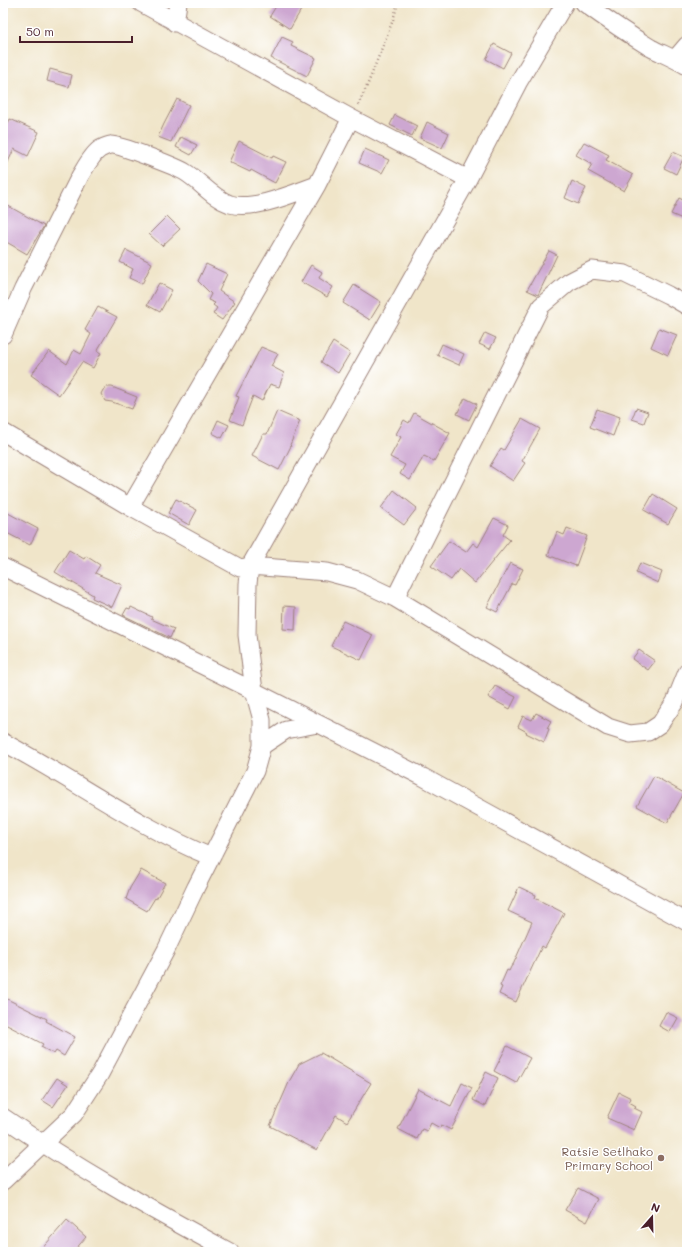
<svg xmlns="http://www.w3.org/2000/svg" width="690" height="1255" font-family="Mali,sans-serif">
  <style>
    .building { fill: #cda7d1 }
    .lines { fill: none; stroke-linecap: round; stroke-linejoin: round }
    .minor-casing { stroke: #9d827a; stroke-width: 19 }
    .path { stroke: #9d827a; stroke-width: 2.5; stroke-dasharray: 1 3; stroke-linecap: butt }
    .minor { stroke: #fff; stroke-width: 17 }
    .education-dot { fill: #8d6e63; stroke: #fff; stroke-width: 1.5 }
    .labels { text-anchor: middle; dominant-baseline: central; stroke-width: 3; stroke-linejoin: round; paint-order: stroke }
    .education-label { font-size: 12px; fill: #785e54; stroke: #fff; text-anchor: end }
  </style>
  <rect width="100%" height="100%" fill="#fff"/>
  <filter id="ink" filterUnits="userSpaceOnUse"><feTurbulence type="fractalNoise" baseFrequency=".025" numOctaves="2"/><feDisplacementMap in="SourceGraphic" scale="8" xChannelSelector="R" yChannelSelector="G"/><feConvolveMatrix kernelMatrix="1 2 1 2 8 2 1 2 1" color-interpolation-filters="sRGB"/></filter>
  <filter id="wash" filterUnits="userSpaceOnUse"><feTurbulence type="fractalNoise" baseFrequency=".012" numOctaves="4" result="noise"/><feDisplacementMap in="SourceGraphic" scale="16" xChannelSelector="R" yChannelSelector="G"/><feGaussianBlur stdDeviation="0.9" result="paint"/><feColorMatrix in="noise" values="0 0 0 0 0 0 0 0 0 0 0 0 0 0 0 0 0 1.4 0 .05"/><feComposite in="paint" operator="in"/></filter>
  <g filter="url(#wash)">
    <rect width="100%" height="100%" fill="#f0e5c9"/>
    <g id="blocks">
      <path class="building" d="M278,3H305L290,29L270,16Z
        M282,37L293,42L291,46L316,58L307,76L271,58Z
        M494,44L511,53L503,68L486,59Z
        M50,69L72,75L69,87L47,81Z
        M177,99L189,105L171,142L158,137L164,124Z
        M395,115L417,126L412,136L390,125Z
        M10,119L39,132L28,156L14,149L3,173V134Z
        M427,122L449,133L442,148L420,138Z
        M181,137L197,145L191,155L176,147Z
        M239,141L272,158L273,156L286,162L275,183L251,170L250,172L229,162Z
        M584,142L609,155L606,160L633,175L624,191L588,171L592,164L576,155Z
        M365,149L389,160L382,173L359,163Z
        M673,152L684,157L676,174L664,168Z
        M572,181L586,188L578,204L565,198Z
        M679,198L687,202V221L671,214Z
        M3,203L44,226L27,254L3,240Z
        M167,216L180,229L162,246L149,234Z
        M126,250L152,263L142,284L129,278L133,269L120,262Z
        M549,251L557,255L538,295L527,290Z
        M206,264L227,274L219,291L235,302L222,320L213,314L217,308L213,305L215,303L208,300L211,294L198,281Z
        M311,265L322,272L319,278L333,287L327,297L301,282Z
        M159,283L172,290L160,312L147,305Z
        M354,285L381,302L370,320L343,303Z
        M98,307L117,317L97,351L101,353L93,368L82,362L59,395L31,375L49,351L67,364L74,350L81,354L91,334L85,330Z
        M659,328L677,335L668,355L651,347Z
        M485,333L496,338L490,349L479,344Z
        M333,342L350,353L338,373L321,362Z
        M442,344L464,354L459,365L437,355Z
        M261,347L278,354L271,366L284,373L279,387L270,384L262,401L253,396L242,425L230,420L239,397L236,396Z
        M107,387H112L137,397L132,409L112,402L105,401L101,394L103,390Z
        M465,398L477,404L469,420L457,414Z
        M636,408L648,412L644,423L632,419Z
        M597,409L620,417L613,436L590,427Z
        M277,411L300,421L290,445L291,446L279,470L252,456L263,434H267Z
        M414,413L450,433L434,461L424,456L410,480L400,474L405,465L390,457L401,437L396,434L404,420L409,423Z
        M522,419L540,429L522,461L525,463L513,481L490,466L501,448L504,450Z
        M218,420L229,425L222,438L212,433Z
        M394,490L417,508L404,525L381,508Z
        M653,494L677,509L668,524L644,510Z
        M176,499L197,510L189,525L168,513Z
        M8,513L38,529L30,545L3,531V522Z
        M494,518L508,525L503,535L510,540L475,583L459,569L451,580L431,566L449,541L466,552L473,543L478,547Z
        M567,528L587,536L576,566L548,555L557,532L564,535Z
        M69,550L84,559L86,556L100,565L95,573L122,585L112,607L92,598L93,595L55,572Z
        M510,563L523,569L515,585L512,584L497,612L487,607Z
        M640,563L662,572L658,583L636,573Z
        M284,606L296,607L295,630L283,629Z
        M131,607L152,617L151,619L174,629L170,638L123,615L127,608L130,609Z
        M343,621L373,635L361,660L331,646Z
        M639,650L655,661L648,670L632,659Z
        M495,686L516,697L510,709L488,697Z
        M536,713L551,721L547,728L549,729L544,742L526,733L527,732L518,727L523,716L532,720Z
        M654,776L684,793L667,823L637,806Z
        M141,870L165,883L156,899L155,898L147,911L126,899L130,888Z
        M519,887L536,895L535,898L564,913L545,948L542,946L516,1002L499,994L502,987L500,986L507,970L509,971L512,965H513L532,922L508,911Z
        M7,999L47,1019L46,1021L75,1037L64,1056L56,1051L54,1054L41,1047L43,1044L3,1023V1006Z
        M666,1012L678,1018L670,1032L659,1026Z
        M507,1046L530,1058L516,1083L494,1071Z
        M321,1053L371,1083L347,1122L336,1115L317,1150L270,1126L290,1080L299,1064Z
        M486,1072L498,1078L485,1106L473,1100Z
        M57,1078L68,1085L53,1107L42,1100Z
        M462,1083L472,1088L451,1130L441,1125L440,1128L431,1123L427,1131L422,1129L417,1139L398,1129L418,1089L451,1106Z
        M619,1092L631,1098L629,1102L636,1106L634,1108L642,1112L634,1130L607,1118Z
        M578,1188L599,1199L587,1222L565,1210Z
        M67,1220L86,1237L80,1244L73,1252H39Z"/>
    </g>
  </g>
  <g filter="url(#ink)">
    <use href="#blocks" fill-opacity="0" stroke="#9d827a" stroke-width="1"/>
    <g class="lines">
      <defs>
        <path id="minor" d="M141,3L351,118L468,179
          M584,3C606,19 628,34 651,48C663,54 675,59 687,66
          M175,23L178,3
          M675,59L687,45
          M3,335L23,289L80,176C85,168 92,154 100,149C102,148 109,145 111,145C118,144 177,167 185,172C200,181 212,198 230,204C254,211 294,193 317,185
          M3,432L130,507L240,568L250,566L327,572L357,580L395,598L608,727L630,734L648,732L660,724L675,702L687,672
          M130,507L317,185L351,118
          M3,567L254,691L423,777L687,922
          M395,598L541,306L569,282L592,270L625,274L668,295L687,306
          M3,742C73,779 138,827 211,857
          M262,746L286,730L318,724
          M3,1117C75,1167 152,1210 230,1252
          M3,1181L74,1114L100,1074L166,950L196,887L255,771L262,746V720L254,691L247,635L248,584L250,566L468,179L518,83L565,3"/>
      </defs>
      <use href="#minor" class="minor-casing"/>
      <path class="path" d="M358,105L367,86L393,20L398,3"/>
      <use href="#minor" class="minor"/>
    </g>
  </g>
  <circle class="education-dot" cx="661" cy="1158" r="4"/>
  <g class="labels">
    <g class="education-label">
      <text x="653" y="1151">Ratsie Setlhako<tspan x="653" dy="14">Primary School</tspan></text>
    </g>
  </g>
  <rect width="690" height="1255" fill="none" stroke="#fff" stroke-width="16"/>
  <g transform="translate(652 1217) rotate(20)" stroke="#ffffff" stroke-width="3" paint-order="stroke">
  <path d="M0-3L7 15L0 10L-7 15Z" fill="#4a1f2b"/>
  <text y="-6" font-size="11" font-weight="bold" text-anchor="middle" fill="#4a1f2b">N</text>
  </g>
  <path d="M20 36v6h112v-6" fill="none" stroke="#4a1f2b" stroke-width="2"/>
  <text x="26" y="36" font-size="12" fill="#4a1f2b" stroke="#ffffff" stroke-width="3" paint-order="stroke">50 m</text>
</svg>
